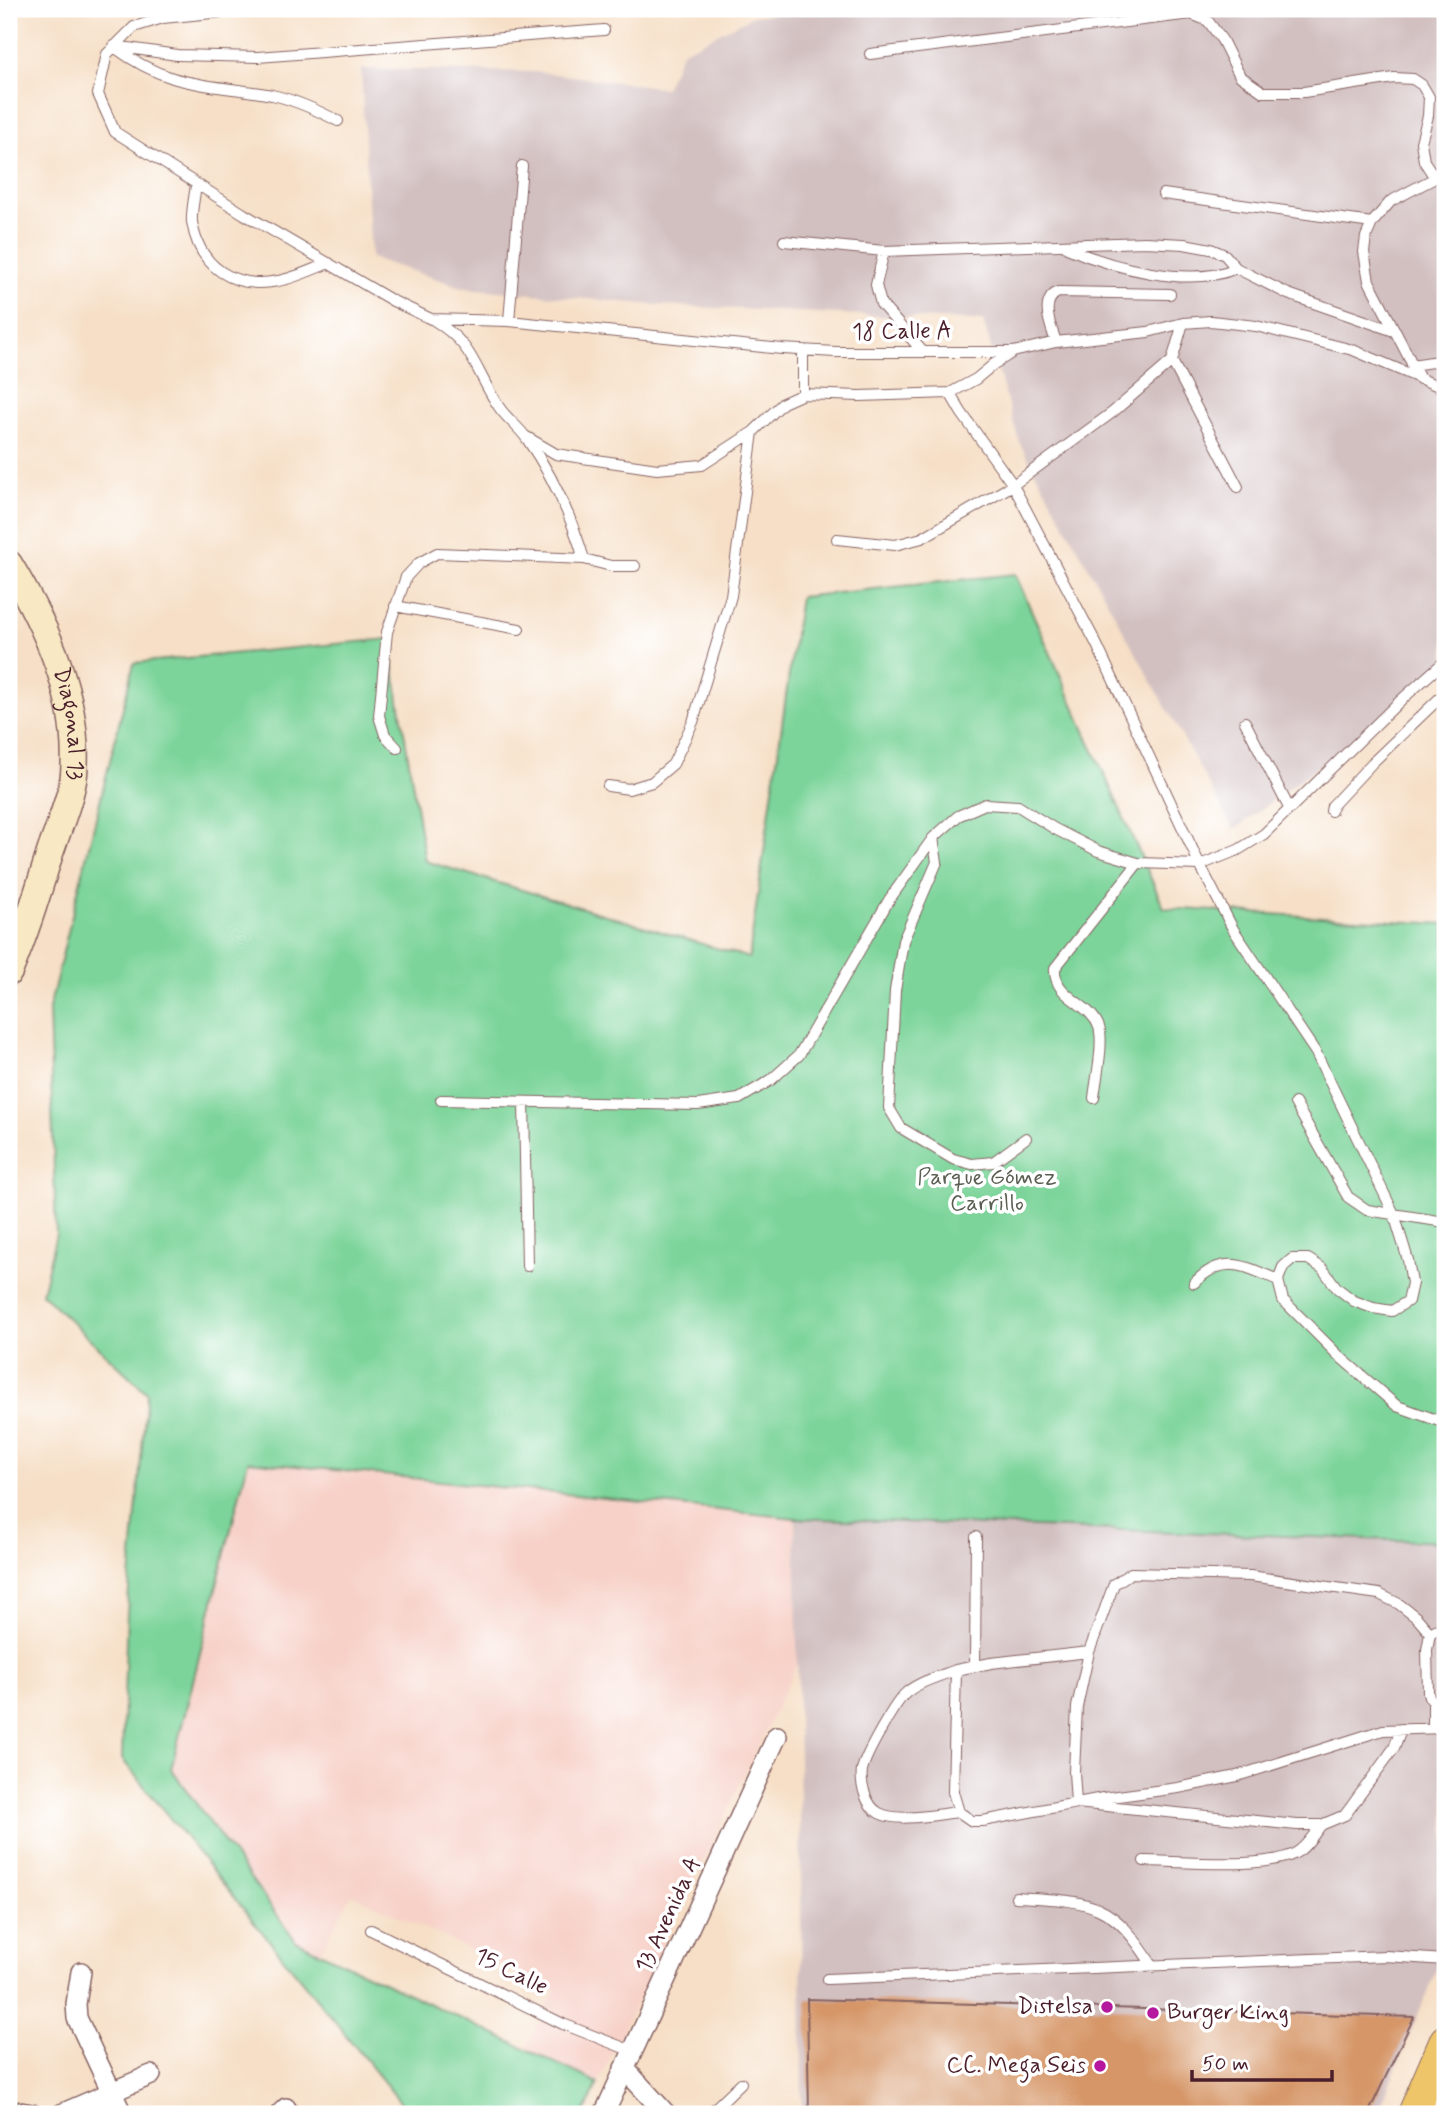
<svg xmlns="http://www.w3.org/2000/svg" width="1454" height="2123" font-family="Mynerve,sans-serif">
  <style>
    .built { fill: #f7d1c8 }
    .industrial { fill: #d2bfc0 }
    .green { fill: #7bd49a; stroke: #627a62; stroke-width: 2 }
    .building { fill: #d69668 }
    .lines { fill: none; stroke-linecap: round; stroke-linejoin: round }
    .lane-casing { stroke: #866261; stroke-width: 12 }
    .street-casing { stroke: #866261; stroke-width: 22 }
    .secondary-casing { stroke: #866261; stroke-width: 29 }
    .primary-casing { stroke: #866261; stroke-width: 32 }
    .lane { stroke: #fff; stroke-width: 10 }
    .street { stroke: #fff; stroke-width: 19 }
    .secondary { stroke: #f8e8c3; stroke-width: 26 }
    .primary { stroke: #eec569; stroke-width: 30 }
    .poi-dot { fill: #b5179e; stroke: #fff; stroke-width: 2.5 }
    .labels { text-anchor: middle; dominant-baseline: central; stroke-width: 7; stroke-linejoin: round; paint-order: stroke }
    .street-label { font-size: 23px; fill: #4a1f2b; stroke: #fff }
    .park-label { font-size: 23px; fill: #5b5e52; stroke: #fff }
    .poi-label { font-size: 23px; fill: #4a1f2b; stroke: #fff; text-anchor: end }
  </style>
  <rect width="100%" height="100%" fill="#fff"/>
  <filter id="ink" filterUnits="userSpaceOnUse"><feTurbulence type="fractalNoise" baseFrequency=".0143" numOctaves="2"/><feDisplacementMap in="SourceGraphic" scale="14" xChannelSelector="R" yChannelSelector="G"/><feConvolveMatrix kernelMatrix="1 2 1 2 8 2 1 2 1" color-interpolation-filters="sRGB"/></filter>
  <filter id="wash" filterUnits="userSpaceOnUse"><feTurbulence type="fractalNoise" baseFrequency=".00686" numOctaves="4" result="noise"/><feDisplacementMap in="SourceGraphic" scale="28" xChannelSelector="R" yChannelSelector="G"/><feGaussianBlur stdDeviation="1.57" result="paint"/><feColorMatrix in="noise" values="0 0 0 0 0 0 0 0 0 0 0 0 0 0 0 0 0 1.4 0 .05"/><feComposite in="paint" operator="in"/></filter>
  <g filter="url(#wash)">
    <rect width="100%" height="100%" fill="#f6dfc6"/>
    <path class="built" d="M248,1461L795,1518L798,1662L598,2083L526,2049L555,1990L352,1894L320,1952L296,1941L171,1769Z"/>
    <path class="industrial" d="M822,9H1445V670L1234,830L1020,444L983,321L656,305L465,288L371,258L361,69L539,72L665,88L682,52L753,16Z
      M795,1518L1445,1542V1949L1377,2114H802L801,1881Z"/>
    <path class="green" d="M1015,574L1164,908L1445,924V1542L795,1518L248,1461L171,1769L296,1941L598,2083L584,2114H410L122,1759L127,1612L147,1393L42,1294L56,1234L49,1009L134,663L389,639L425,861L749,958L800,597Z"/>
    <g id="blocks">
      <path class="building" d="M807,1999L1414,2017L1368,2114H809Z"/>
    </g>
  </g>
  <g filter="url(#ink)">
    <use href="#blocks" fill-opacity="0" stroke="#866261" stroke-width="2"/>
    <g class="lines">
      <defs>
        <path id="lane" d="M251,9L163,18L134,27L107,54L98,94L115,132L244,214L393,301L431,319L509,321L782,349L836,352H1013L1056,342L1148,332L1183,323L1211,321L1256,326L1353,350L1445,389
          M114,46L177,55L258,57L604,30
          M114,47C172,90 207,83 272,95C296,100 317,110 338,121
          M870,54L1191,14L1208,21L1222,40L1240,76L1263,92H1304L1394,78L1413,79L1422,85L1429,97L1428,116L1421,142L1424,161L1435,178
          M196,184C195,196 191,210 192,222C199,267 234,290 278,281C295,278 313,269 329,263
          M1163,194L1372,223
          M784,241L884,251L1145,242L1184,244L1211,249L1225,255L1236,268L1288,294L1394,331
          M1067,248C1111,267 1191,289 1236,268
          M884,251L876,285L881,304L923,352
          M432,319C476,346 473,368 499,407C506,418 519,427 527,439C553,476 571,516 584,559
          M509,321L522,166
          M1056,342C1051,326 1039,301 1058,292L1170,294
          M803,350V394
          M1172,361L1238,487
          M1412,365L1445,360
          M1420,379L1369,281L1364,252L1366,237L1372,223L1391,201L1435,178L1445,177
          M950,393L961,412L1013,485L1096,643L1200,865L1233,929L1316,1053L1394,1214L1408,1260L1412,1283L1408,1301L1392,1311L1373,1308L1354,1301L1337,1288L1322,1268L1308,1259H1292L1283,1267L1278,1280L1283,1300L1339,1356L1397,1406L1445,1423
          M525,436L556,454L657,469L702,465L753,432L783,403L803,394L860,396L950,393L976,379L994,364L1012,353
          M837,539L895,545L922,538L1013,485L1113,412L1172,361L1183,323
          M395,606L519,629
          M1245,722L1289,808
          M397,748L385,735L379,716L387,632L406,577L419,563L437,553L584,559L611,566H635
          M608,786L629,789L652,782L673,764L693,722L731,596L753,432
          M1331,811L1332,806L1372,763L1445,693
          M933,838L937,862L903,941L895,991L889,1108L901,1128L953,1159L972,1164L993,1162L1026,1138
          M1094,1098C1096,1079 1104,1044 1099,1027C1090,1002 1053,998 1055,968L1138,863
          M441,1100L698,1105L739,1099L771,1080L799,1055L889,900L933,838L958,816L985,804L1018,806L1055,829L1098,851L1138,863L1200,865L1238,850L1264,834L1400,701L1445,661
          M524,1102L527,1266
          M1295,1103L1348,1197L1367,1210L1445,1222
          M1194,1283C1224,1253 1244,1266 1278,1280
          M1089,1652L991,1663L956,1670L953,1792L959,1812L972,1821H983L1103,1798L1178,1788L1237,1776L1383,1730L1445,1728
          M975,1666L976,1537
          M956,1670C940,1676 921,1681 907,1692C896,1700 865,1756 862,1770C860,1784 866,1806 879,1813C898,1823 938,1814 959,1812
          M1433,1701H1445
          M1433,1728V1701L1429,1697L1428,1692L1427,1650L1430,1633L1445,1625
          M1401,1729L1394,1748L1345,1815L1321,1825H1297L1076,1803L1074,1772L1077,1707L1089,1652L1114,1584L1131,1573L1250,1576L1379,1594L1399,1604L1417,1618L1430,1633
          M1144,1861C1178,1861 1275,1871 1300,1850C1308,1844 1315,1833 1321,1825
          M1016,1897C1090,1901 1112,1900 1153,1967
          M371,1930L563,2024L632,2051
          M827,1979L1386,1956L1445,1960
          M1425,2099L1445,2109
          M709,2114L741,2083"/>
        <path id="street" d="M81,1972L76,2004L77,2018L122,2114
          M624,2068L666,2114
          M9,2110L32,2114
          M61,2114L151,2075
          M280,2114L286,2108
          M604,2114L777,1736"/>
        <g id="secondary">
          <path id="s1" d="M9,564C47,627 80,699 74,774C72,796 56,834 49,856C37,895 25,934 9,972"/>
        </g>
        <path id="primary" d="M1413,2114L1445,2040"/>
      </defs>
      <use href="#lane" class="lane-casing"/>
      <use href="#street" class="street-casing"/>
      <use href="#secondary" class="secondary-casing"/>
      <use href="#primary" class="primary-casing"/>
      <use href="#lane" class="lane"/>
      <use href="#street" class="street"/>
      <use href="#secondary" class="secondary"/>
      <use href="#primary" class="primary"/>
    </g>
  </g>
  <g class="poi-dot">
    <circle cx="1107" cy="2007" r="7"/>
    <circle cx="1153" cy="2013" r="7"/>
    <circle cx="1100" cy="2066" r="7"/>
  </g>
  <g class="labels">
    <g class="street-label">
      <text transform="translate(902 332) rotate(-1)">18 Calle A</text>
      <text stroke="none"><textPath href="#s1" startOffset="173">Diagonal 13</textPath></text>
      <text transform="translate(669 1915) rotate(-65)">13 Avenida A</text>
      <text transform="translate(511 1972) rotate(26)">15 Calle</text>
    </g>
    <g class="park-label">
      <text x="987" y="1178">Parque Gómez<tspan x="987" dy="26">Carrillo</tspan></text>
    </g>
    <g class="poi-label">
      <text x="1093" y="2007">Distelsa</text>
      <text x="1167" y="2013" text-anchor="start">Burger King</text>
      <text x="1086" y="2066">CC. Mega Seis</text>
    </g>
  </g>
  <rect width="1454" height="2123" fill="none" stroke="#fff" stroke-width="35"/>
  <path d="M1192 2070v10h140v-10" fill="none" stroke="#4a1f2b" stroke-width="3.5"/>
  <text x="1202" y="2070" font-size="21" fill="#4a1f2b" stroke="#ffffff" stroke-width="5" paint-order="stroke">50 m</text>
</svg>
